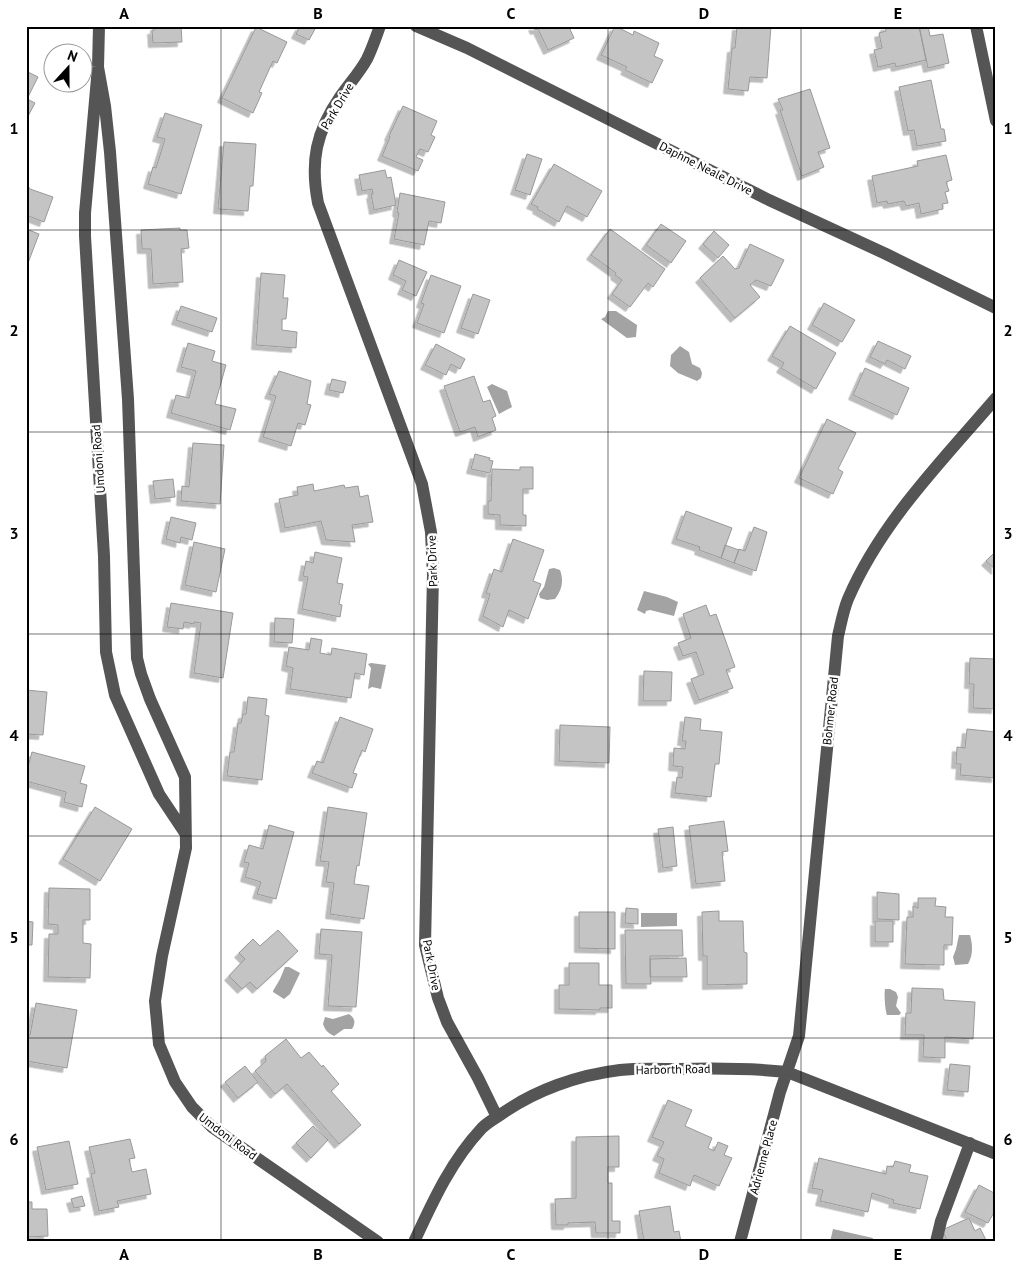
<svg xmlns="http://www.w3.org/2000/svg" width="1022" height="1268" font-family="'PT Sans',sans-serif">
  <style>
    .water { fill: #a3a3a3 }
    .building { fill: #c4c4c4; stroke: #999; filter: url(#shadow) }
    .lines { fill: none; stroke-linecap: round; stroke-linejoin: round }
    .minor { stroke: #555; stroke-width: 12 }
    .grid { fill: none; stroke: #000; stroke-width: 1; stroke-opacity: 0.55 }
    .labels { text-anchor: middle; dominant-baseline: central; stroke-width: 5; stroke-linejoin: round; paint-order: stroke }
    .street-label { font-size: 12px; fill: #000; stroke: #fff }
    .neatline { fill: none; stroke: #000; stroke-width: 2 }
    .grid-label { font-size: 16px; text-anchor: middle; font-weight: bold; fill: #000 }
  </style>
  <defs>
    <filter id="shadow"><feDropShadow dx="-4.5" dy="4.5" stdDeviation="0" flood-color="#0004"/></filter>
  </defs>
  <rect width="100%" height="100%" fill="#fff"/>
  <path class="water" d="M608,311H616L637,325L636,337L627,338L601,319L605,317Z
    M680,346L689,352L692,364L700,368L702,373L701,378L697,381L678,373L670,366L671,355Z
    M492,384L507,391L512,407L499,414L487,387Z
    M554,568L560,570C564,581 562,590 555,599L547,600L540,598L539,594L544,587L549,569Z
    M644,591L667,597L678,602L674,616L650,610L646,611L645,614L637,610Z
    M371,663L386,665L381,689L372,687L368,689L371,668L368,664Z
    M641,913H677V926L641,927Z
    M959,935H970C973,946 973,955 968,964L955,965L953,957L956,949Z
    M285,967H289L300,973L290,994L284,999L273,992V991L280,979Z
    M885,989H890L896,992L898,997L896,1006L901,1013L899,1015H887C885,1010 884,994 885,989Z
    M349,1014C355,1018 356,1023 352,1029H344L334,1036C328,1033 325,1030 323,1024L325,1017L333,1019Z
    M833,1229L873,1238L872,1242H830Z"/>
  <path class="building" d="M155,26H181L182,42L153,43L152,30H155Z
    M300,26H313V28L315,29L309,40L296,34Z
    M533,26H570L569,27L574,38L548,50L538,29L535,30Z
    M615,26L633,35L634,31L659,43L654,56L663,60L652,83L625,70L627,67L601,55Z
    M737,26H771L767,78L750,77L748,91L728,89L732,48H735Z
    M885,26H919L926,60L896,67L895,63L878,67L874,50L882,48L879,33L886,31Z
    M919,26H928L930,36L943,34L949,63L928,68Z
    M256,27L287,42L277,63L273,61L259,92L262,93L253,113L222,98Z
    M26,71L38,77L27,99L35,103L26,120Z
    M931,80L941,129H944L946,141L917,146L914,130L908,131L899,87Z
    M810,89L830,148L818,152L824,167L802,176L780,110H783L778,99Z
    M403,106L437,121L431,135L435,137L428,152L420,149L416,157L423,160L418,171L382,156L390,137L389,136Z
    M165,113L202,125L181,194L148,184L153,167L156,168L165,139L157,137Z
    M224,142L256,144L253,186H250L248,211L218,209Z
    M527,154L542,159L530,195L515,190Z
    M946,155L952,180L946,182L949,191L945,192L948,203L942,204L943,209L921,214L919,203L906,206L904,201L888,204L887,201L877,203L872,176L918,166L917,161Z
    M554,164L602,191L587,217L567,206L559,222L537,209L538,207L531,204Z
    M385,170L387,178L391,177L396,205L374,210L371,194H373L372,189L362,191L359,175Z
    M26,183L30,189L53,197L44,222L26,215Z
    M400,193L445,202L441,223L429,221L424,245L394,239L399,213L397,212Z
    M661,224L686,241L671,263L646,245Z
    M180,228V230H187L189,248L181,249L183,282L153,284L151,249H142L141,230Z
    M26,229L39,234L28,263H26Z
    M610,229L665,269L653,287L648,283L630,307L612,294L622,280L615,275L616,273L591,255Z
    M714,231L729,245L718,258L703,244Z
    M750,244L784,260L771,286L756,280L750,285L760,297L735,318L700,278L723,256L735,269L739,268Z
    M399,260L427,272L416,296L402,290L406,281L393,275Z
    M261,273L285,275L283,298H288L286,319H282V330L297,332L296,348L256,345Z
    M431,275L461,286L444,333L417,323L424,304L421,303Z
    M473,294L490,300L478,334L461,328Z
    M824,303L855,320L842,342L812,325Z
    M181,306L217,318L212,332L176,320Z
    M790,326L836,353L816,389L781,368L784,363L772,356Z
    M878,341L911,356L905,369L887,360L885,364L870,357Z
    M188,343L215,351L212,361L226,365L215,404L236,409L230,430L171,413L176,395L189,398L196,371L181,367Z
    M436,344L465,359L460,369L451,364L446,375L425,365Z
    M865,368L909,388L897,415L853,395Z
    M279,371L311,381L307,404L311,405L305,425L298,423L291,446L263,437L276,396L269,394Z
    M474,376L483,402L490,400L496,416L492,418L496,430L478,437L475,427L460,432L444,386Z
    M332,379L346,382L343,393L329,390Z
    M827,419L856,433L838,469L843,472L833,494L799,478Z
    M193,443L224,445L220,504L181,501L182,486L189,487Z
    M475,454L490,458L489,460L493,461L490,473L471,469Z
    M520,467H533V489H523V515H526V526L500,525V515L488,514V501H491L492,469L520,470Z
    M173,479L175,497L155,499L153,481Z
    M313,484L314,491L344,485L345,488L358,486L360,497L368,495L373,522L352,525L355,542L326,540L321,521L285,528L279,499L298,495L297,487Z
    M686,511L732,528L721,558L699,550L700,547L676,539Z
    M171,517L196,523L192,540L181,537L180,543L166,539Z
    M754,527L767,532L756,571L734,563L739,549L745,551Z
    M513,539L544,550L533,581L541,584L528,619L509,610L503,627L483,616L490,594L486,593L494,569L502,572Z
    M194,542L225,549L216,592L185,585Z
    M725,545L739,550L734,563L721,558Z
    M996,551V570L986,561Z
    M315,552L342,558L337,583L343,584L339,604L342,605L340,617L302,609L308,577L303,576L306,561L313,563Z
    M171,603L233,613L223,678L194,673L201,623L194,622V624L184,622L183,629L167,627Z
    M706,605L710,616L716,614L735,667L726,670L733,688L699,700L691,679L704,674L696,652L683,656L678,643L691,638L683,614Z
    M275,618L294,619L292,643L274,642Z
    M311,638L322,640L320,653L331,655L332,648L367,654L364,675L355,673L351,698L290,689L293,668L286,666L289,647L309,650Z
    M970,658L996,659V709L973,708L974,684H969Z
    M644,671L672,672L671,701H643Z
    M26,690L47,692L43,735L26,734Z
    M248,697L267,699L265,715L269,716L262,780L227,776L230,752H234L238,723H241L243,714H246Z
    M340,717L373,729L365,752L362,750L353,773L357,774L352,788L312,773L317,761L323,763Z
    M685,717L701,719L700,730L722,732L719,764H715L711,797L675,793L677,777L682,778L683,767L673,766L674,748L685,749L686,741H682Z
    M560,725L610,727L609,763L559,761Z
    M967,729L996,732V778L960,775L961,764H956L957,747L965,748Z
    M32,752L85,766L80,783L87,785L82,807L64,802L66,792L26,781V774Z
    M95,807L132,829L100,881L63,859Z
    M328,807L367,813L359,866L357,865L354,884L369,886L364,919L330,914L334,883L326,882L329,862L320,861Z
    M724,821L728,851L722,852L725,881L696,884L689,826Z
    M269,825L294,832L276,899L257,894L261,882L245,877L249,863L244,862L249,845L263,849Z
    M673,827L677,866L663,868L658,829Z
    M49,888L90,889V920H83V943L91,944L90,978L48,977L49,934H58V925L48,924Z
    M877,892L899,894V920L877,919Z
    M918,898H936L935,906L946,907L945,917H953L952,945H944V965L905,964L907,917H913V906L918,908Z
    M626,908L638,909V924L625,923Z
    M719,911V921H743L744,952L747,953V984L707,985V956H703L702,912Z
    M579,912H615V949L579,948Z
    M26,921L33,922L32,945H26Z
    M875,921H893V942H875Z
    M321,929L362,932L356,1007L328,1006L332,955L319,954Z
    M278,930L298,951L257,989L250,982L242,989L229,976L245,959L239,953L253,939L260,946Z
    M625,930H682L683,956H650L651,984H626Z
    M686,958L687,977H650V959Z
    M569,963H599V985H612V1008H600V1010L559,1009V985H569Z
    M912,988L943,989L944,1000L975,1002L973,1039L945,1037V1058L923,1057L924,1035H905L906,1013H911Z
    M36,1003L77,1010L67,1068L26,1061V1034L30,1035Z
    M286,1039L301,1058L309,1052L322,1067L323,1065L339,1084L331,1091L361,1125L339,1144L287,1084L275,1094L255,1071L266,1061L265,1056Z
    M950,1064L970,1066L968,1092L947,1090Z
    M245,1066L258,1082L238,1098L225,1082Z
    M668,1100L692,1110L685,1126L712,1138L708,1148L714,1151L718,1142L728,1146L724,1155L732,1158L719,1186L694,1175L690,1186L659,1173L664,1159L657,1156L664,1142L652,1137Z
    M313,1126L328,1140L311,1158L296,1143Z
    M619,1136V1167H608V1183H612V1221H620V1233H596L595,1222L568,1223V1225H556L555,1199L576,1198V1137Z
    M130,1139L135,1158L129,1159L132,1172L146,1169L151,1194L117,1201L119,1207L99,1211L91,1174L95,1173L89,1147Z
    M69,1141L78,1184L46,1190L37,1147Z
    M819,1158L886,1174L887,1166L893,1167L895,1161L911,1165L909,1172L928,1176L920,1209L893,1203L894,1200L872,1193L868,1212L820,1201L823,1190L812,1188Z
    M979,1185L996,1194V1209L988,1223L965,1212Z
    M82,1196L85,1206L74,1208L71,1199Z
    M26,1202H32V1209H47L48,1236L26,1237Z
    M670,1206L674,1232L679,1231L681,1242H644L639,1211Z
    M969,1218L975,1231L980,1228L987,1242H948L942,1230Z"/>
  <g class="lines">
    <path class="minor" d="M99,26L98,67L85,213V236L104,556L106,652L115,695L159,794L185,833
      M380,26C376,37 372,49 367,59C360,72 349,84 340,97C316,132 310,161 318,203L422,484L431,532L433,575L425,945L438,998L447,1022L478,1078L497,1117
      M416,26L467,48L769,200L886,254L996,308
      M976,26L996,121
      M98,67L105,106L110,152L128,399L137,658L141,674L150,699L185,777L186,848L162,956L155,1001L159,1044L175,1082L192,1107L212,1127L378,1242
      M414,1242C433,1201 451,1161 482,1128C487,1123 494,1119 500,1115C535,1090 578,1075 620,1070C639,1068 658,1069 677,1069C714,1068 750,1068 787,1072L996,1154
      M740,1242L780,1092L799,1036L838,636C841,624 843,611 848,599C881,522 942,461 996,398
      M936,1242L941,1221L970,1143"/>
  </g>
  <path class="grid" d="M221,26V1242M414,26V1242M608,26V1242M801,26V1242M26,230H996M26,432H996M26,634H996M26,836H996M26,1038H996"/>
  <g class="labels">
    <g class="street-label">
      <text transform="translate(337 106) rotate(-59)">Park Drive</text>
      <text transform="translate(706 168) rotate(27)">Daphne Neale Drive</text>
      <text transform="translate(98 459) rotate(-94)">Umdoni Road</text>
      <text transform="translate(432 561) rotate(-92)">Park Drive</text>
      <text transform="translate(830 711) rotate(-84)">Bohmer Road</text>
      <text transform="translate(432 965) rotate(79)">Park Drive</text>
      <text transform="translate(673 1069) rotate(-1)">Harborth Road</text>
      <text transform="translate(228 1136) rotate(37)">Umdoni Road</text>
      <text transform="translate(763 1157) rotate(-75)">Adrienne Place</text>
    </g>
  </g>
  <rect width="1022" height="1268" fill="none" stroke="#ffffff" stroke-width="55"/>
  <g transform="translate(68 68) rotate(21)"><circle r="24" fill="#ffffff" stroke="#999999"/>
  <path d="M0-4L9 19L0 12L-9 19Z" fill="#000000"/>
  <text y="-8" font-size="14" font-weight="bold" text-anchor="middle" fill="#000000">N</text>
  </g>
  <rect x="28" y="28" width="966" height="1212" class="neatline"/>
  <g class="grid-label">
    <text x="124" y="19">A</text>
    <text x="318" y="19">B</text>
    <text x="511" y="19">C</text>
    <text x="704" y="19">D</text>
    <text x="898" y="19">E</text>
    <text x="14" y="134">1</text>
    <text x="1008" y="134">1</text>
    <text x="14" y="336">2</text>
    <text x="1008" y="336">2</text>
    <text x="14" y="539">3</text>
    <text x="1008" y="539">3</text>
    <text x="14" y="741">4</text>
    <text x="1008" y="741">4</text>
    <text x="14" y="943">5</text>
    <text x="1008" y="943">5</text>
    <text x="14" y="1145">6</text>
    <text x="1008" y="1145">6</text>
    <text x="124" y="1260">A</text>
    <text x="318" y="1260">B</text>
    <text x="511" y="1260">C</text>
    <text x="704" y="1260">D</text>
    <text x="898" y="1260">E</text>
  </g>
</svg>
